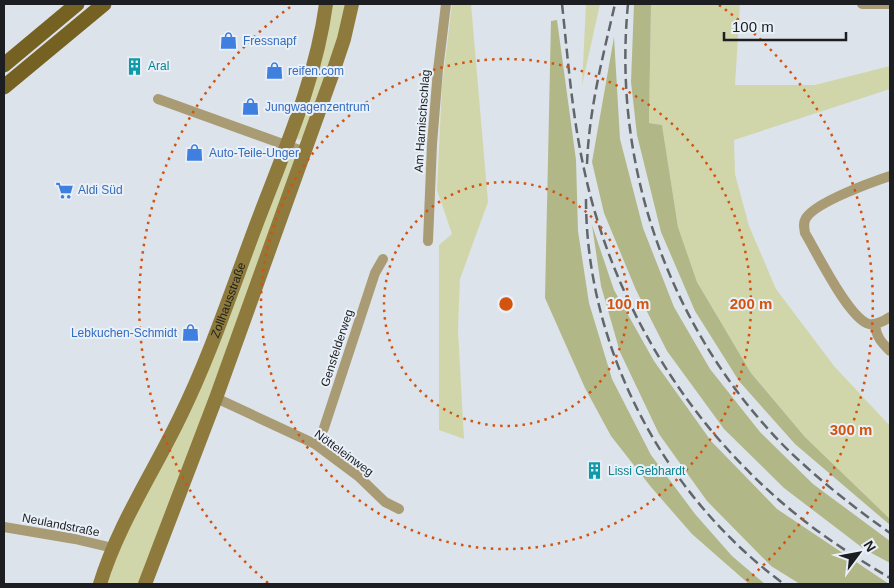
<svg xmlns="http://www.w3.org/2000/svg" width="894" height="588" font-family="Helvetica,sans-serif">
  <style>
    .green { fill: #d1d6aa }
    .forest { fill: #b2b787 }
    .lines { fill: none; stroke-linecap: round; stroke-linejoin: round }
    .street { stroke: #a99c75; stroke-width: 10 }
    .secondary { stroke: #8d7a3c; stroke-width: 14 }
    .primary { stroke: #756223; stroke-width: 15 }
    .rail { stroke: #62656a; stroke-width: 2.5; stroke-dasharray: 10 5; stroke-linecap: butt }
    .ring { fill: none; stroke: #d4530e; stroke-width: 2.5; stroke-dasharray: 2.5 5 }
    .labels { text-anchor: middle; dominant-baseline: central; stroke-width: 4; stroke-linejoin: round; paint-order: stroke }
    .shop-label { font-size: 12px; fill: #366cbe; stroke: #e9f0f8; text-anchor: start }
    .culture-label { font-size: 12px; fill: #0d838f; stroke: #e9f0f8; text-anchor: start }
    .street-label { font-size: 12px; fill: #1c1e21; stroke: #e9f0f8 }
    .centre { fill: #d4530e; stroke: #e9f0f8; stroke-width: 2.5 }
    .ring-label { font-size: 15px; text-anchor: middle; font-weight: bold; fill: #d4530e; stroke: #e9f0f8; stroke-width: 4; stroke-linejoin: round; paint-order: stroke }
  </style>
  <rect width="100%" height="100%" fill="#dce3ea"/>
  <path class="green" d="M329,4H347L341,31L302,138L299,140L295,138Z
    M452,4H471L488,202L460,279L458,330L464,439L439,430V245L452,234L437,190L442,86Z
    M586,4H600L582,85Z
    M651,4H740L735,85H815L890,66V89L734,140L735,174L749,226L776,289L834,366L890,426V519L805,437L751,373L697,282L678,227L662,125L649,123Z
    M290,155L295,162L141,584H101L180,419Z"/>
  <path class="forest" d="M634,4H651L649,123L662,125L678,227L697,282L751,373L805,437L890,519V525L795,444L739,381L695,311L661,232L637,135L631,82Z
    M557,20L576,160L578,231L589,303L612,379L651,455L695,514L732,556L765,584H749L692,534L651,487L611,436L585,388L545,298L551,21Z
    M614,37L620,139L643,228L674,307L710,369L760,432L813,484L890,541V563L864,549L784,488L724,429L667,351L636,290L604,213L592,162Z
    M592,225L614,290L654,361L711,441L777,509L889,584H800L771,566L707,501L659,434L620,352L601,286Z"/>
  <g class="lines">
    <path class="street" d="M862,4H890
      M158,99L305,152
      M890,176C872,182 816,202 806,218C803,223 804,227 805,233C816,251 849,319 869,324C877,325 884,321 890,317
      M428,241L432,144L438,70L446,4
      M875,324C876,337 882,343 890,351
      M216,398L315,444L358,476L385,502L399,509
      M315,444L324,428L375,273L383,259
      M4,527L75,539L113,548"/>
    <g class="secondary">
      <path id="s1" d="M100,584C118,525 153,473 180,417C211,354 233,286 258,220C285,149 316,79 326,4"/>
      <path d="M145,584L216,398L331,78L344,39L352,4"/>
    </g>
    <path class="primary" d="M4,65L77,4
      M4,87L104,4"/>
    <path class="rail" d="M562,4C568,59 572,115 584,169C614,310 696,439 811,526C836,545 863,562 890,578
      M628,4C612,166 669,327 782,444C815,477 852,506 890,533
      M587,164C589,109 603,56 615,4
      M586,199C586,348 664,496 784,584"/>
  </g>
  <g class="ring">
    <circle cx="506" cy="304" r="122"/>
    <circle cx="506" cy="304" r="245"/>
    <path d="M268 583A367 367 0 0 1 293 5M719 5A367 367 0 0 1 744 583"/>
  </g>
  <defs>
    <symbol id="shop-bare" viewBox="-9 -9 18 18"><path d="M-5-2.5h2.3a2.7 3.5 0 0 1 5.4 0H5L5.5 6h-11ZM-1.5-2.5h3a1.5 2.3 0 0 0-3 0Z" fill="#3f7fe0" stroke="#e9f0f8" stroke-width="2.5" paint-order="stroke"/></symbol>
    <symbol id="building-bare" viewBox="-9 -9 18 18"><path d="M-4-6H4V6H1V3H-1V6H-4ZM-2.5-4.3h1.7v1.8h-1.7ZM.8-4.3h1.7v1.8H.8ZM-2.5-1h1.7V.8h-1.7ZM.8-1h1.7V.8H.8Z" fill="#0f9aa8" stroke="#e9f0f8" stroke-width="2.5" paint-order="stroke"/></symbol>
    <symbol id="supermarket-bare" viewBox="-9 -9 18 18"><path d="M-6-5.5h2.5l.6 2H6L4.5 2H-2.5L-4.4-4H-6ZM-1.5 3.2a1.3 1.3 0 1 0 .1 0ZM3 3.2a1.3 1.3 0 1 0 .1 0Z" fill="#3f7fe0" stroke="#e9f0f8" stroke-width="2.5" paint-order="stroke"/></symbol>
  </defs>
  <g fill-rule="evenodd">
    <use href="#shop-bare" x="216" y="28" width="25" height="25"/>
    <use href="#building-bare" x="122" y="54" width="25" height="25"/>
    <use href="#shop-bare" x="262" y="58" width="25" height="25"/>
    <use href="#shop-bare" x="238" y="94" width="25" height="25"/>
    <use href="#shop-bare" x="182" y="140" width="25" height="25"/>
    <use href="#supermarket-bare" x="52" y="178" width="25" height="25"/>
    <use href="#shop-bare" x="178" y="320" width="25" height="25"/>
    <use href="#building-bare" x="582" y="458" width="25" height="25"/>
  </g>
  <g class="labels">
    <g class="shop-label">
      <text x="243" y="41">Fressnapf</text>
      <text x="288" y="71">reifen.com</text>
      <text x="265" y="107">Jungwagenzentrum</text>
      <text x="209" y="153">Auto-Teile-Unger</text>
      <text x="78" y="190">Aldi Süd</text>
      <text x="177" y="333" text-anchor="end">Lebkuchen-Schmidt</text>
    </g>
    <g class="culture-label">
      <text x="148" y="66">Aral</text>
      <text x="608" y="471">Lissi Gebhardt</text>
    </g>
    <g class="street-label">
      <text transform="translate(422 121) rotate(-86)">Am Harnischschlag</text>
      <text stroke="none"><textPath href="#s1" startOffset="312">Zollhausstraße</textPath></text>
      <text transform="translate(337 348) rotate(-72)">Gensfelderweg</text>
      <text transform="translate(344 453) rotate(36)">Nötteleinweg</text>
      <text transform="translate(61 525) rotate(11)">Neulandstraße</text>
    </g>
  </g>
  <circle cx="506" cy="304" r="8" class="centre"/>
  <g class="ring-label">
    <text x="628" y="309">100 m</text>
    <text x="751" y="309">200 m</text>
    <text x="851" y="435">300 m</text>
  </g>
  <rect width="894" height="588" fill="none" stroke="#1c1e21" stroke-width="10"/>
  <g transform="translate(859 553) rotate(58)" stroke="#e9f0f8" stroke-width="4" paint-order="stroke">
  <path d="M0-4L9 19L0 12L-9 19Z" fill="#1c1e21"/>
  <text y="-8" font-size="14" font-weight="bold" text-anchor="middle" fill="#1c1e21">N</text>
  </g>
  <path d="M724 32v8h122v-8" fill="none" stroke="#1c1e21" stroke-width="2.5"/>
  <text x="732" y="32" font-size="15" fill="#1c1e21" stroke="#e9f0f8" stroke-width="4" paint-order="stroke">100 m</text>
</svg>
